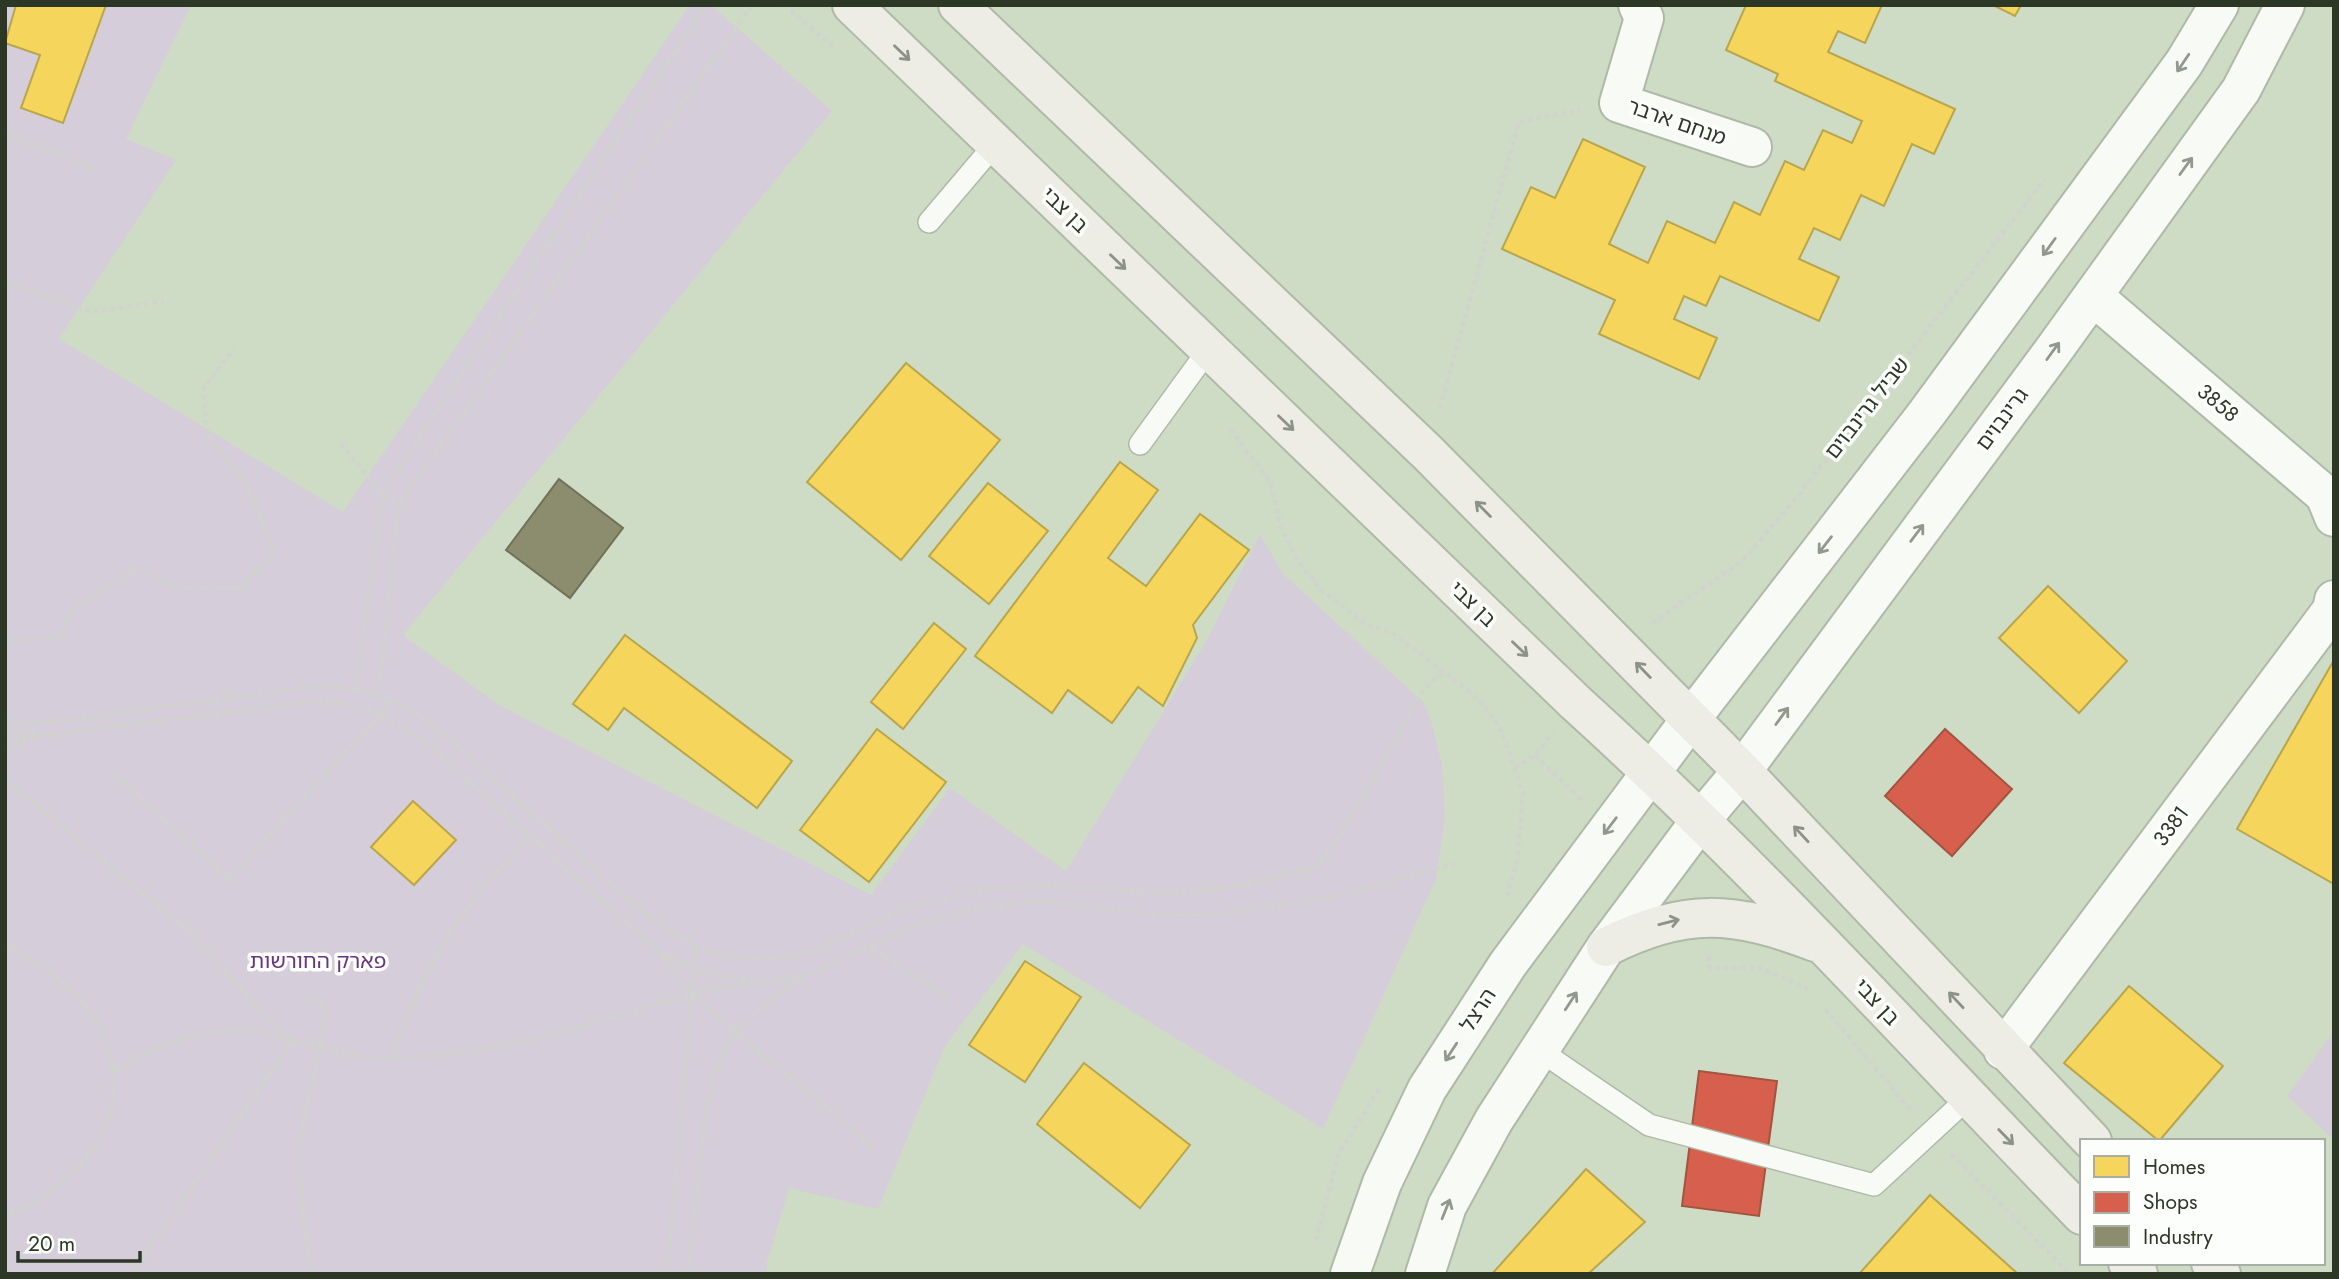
<svg xmlns="http://www.w3.org/2000/svg" width="2339" height="1279" font-family="Jost,'Noto Sans Hebrew',sans-serif">
  <style>
    .green { fill: #d5cdd9 }
    .homes { fill: #f6d55c; stroke: #b9a64c; stroke-width: 2 }
    .shops { fill: #d6604d; stroke: #a35441; stroke-width: 2 }
    .industry { fill: #8c8c6e; stroke: #6f7258; stroke-width: 2 }
    .lines { fill: none; stroke-linecap: round; stroke-linejoin: round }
    .service-casing { stroke: #aeb9a7; stroke-width: 24 }
    .minor-casing { stroke: #aeb9a7; stroke-width: 42 }
    .tertiary-casing { stroke: #aeb9a7; stroke-width: 42 }
    .secondary-casing { stroke: #aeb9a7; stroke-width: 42 }
    .path { stroke: #d0d4cd; stroke-width: 4.5; stroke-dasharray: 5 3.5; stroke-linecap: butt }
    .service { stroke: #f8faf6; stroke-width: 21 }
    .minor { stroke: #f8faf6; stroke-width: 38 }
    .tertiary { stroke: #f8faf6; stroke-width: 38 }
    .secondary { stroke: #edede6; stroke-width: 38 }
    .oneway { stroke: #8c9286 }
    .oneway2 { stroke: #92988e }
    .labels { text-anchor: middle; dominant-baseline: central; stroke-width: 7; stroke-linejoin: round; paint-order: stroke }
    .street-label { font-size: 21px; fill: #2c3726; stroke: #fbfefa }
    .park-label { font-size: 21px; fill: #693481; stroke: #fbfefa }
  </style>
  <rect width="100%" height="100%" fill="#cedcc5"/>
  <path class="green" d="M5,5H191L126,139L176,160L59,339L343,512L690,5H711L832,111L403,635L497,704L871,895L950,788L1066,871L1207,640L1260,534L1283,574L1423,702L1432,724L1442,765L1445,818L1436,879L1323,1129L1023,944L945,1046L878,1209L789,1188L767,1262V1274H5Z
    M2334,1031V1140L2287,1096Z"/>
  <path class="homes" d="M16,5H106L63,123L21,108L40,55L5,43Z
    M1746,5H1882L1865,43L1838,31L1828,52L1955,109L1934,154L1912,144L1884,206L1861,195L1840,240L1814,228L1799,259L1839,277L1819,321L1720,276L1706,306L1684,296L1674,319L1717,338L1699,379L1599,334L1615,300L1502,249L1531,187L1555,198L1583,139L1645,167L1609,244L1648,263L1667,221L1715,243L1734,202L1760,215L1785,161L1804,170L1823,130L1852,143L1862,121L1775,81L1778,74L1726,50Z
    M1993,5H2021L2015,16Z
    M906,363L1000,440L901,560L807,482Z
    M1120,462L1158,490L1108,558L1146,586L1200,514L1249,550L1193,625L1197,638L1163,706L1138,687L1112,723L1068,690L1052,713L975,656Z
    M988,483L1048,531L989,604L929,556Z
    M2048,586L2127,661L2079,713L1999,638Z
    M934,623L966,649L903,729L871,702Z
    M625,635L792,761L757,808L624,708L608,730L573,704Z
    M2334,660V884L2237,829Z
    M877,729L946,782L869,882L800,830Z
    M413,801L456,840L414,885L371,847Z
    M1025,961L1081,997L1025,1082L969,1045Z
    M2129,986L2223,1066L2159,1141L2064,1063Z
    M1084,1063L1190,1145L1140,1208L1037,1124Z
    M1586,1169L1645,1222L1588,1274H1492Z
    M1930,1195L2018,1274H1859Z"/>
  <path class="shops" d="M1945,729L2012,789L1952,856L1885,796Z
    M1699,1071L1777,1081L1759,1216L1682,1206Z"/>
  <path class="industry" d="M559,479L623,528L570,598L506,550Z"/>
  <g class="lines">
    <defs>
      <path id="service" d="M929,222L996,143
        M1140,444L1209,349
        M1539,1050L1649,1125L1874,1185L1968,1098"/>
      <path id="minor" d="M1638,5L1644,18L1619,103L1752,147
        M2093,296L2325,495L2334,517
        M2003,1050L2332,610L2334,600"/>
      <path id="tertiary" d="M1350,1274L1382,1183L1427,1089L1508,964L1690,720L1927,413L2184,63L2219,5
        M1425,1274L1447,1206L1494,1120L1606,947L1700,821L1742,771L2053,351L2241,90L2285,5"/>
      <path id="secondary" d="M852,5L1576,703C1754,864 1915,1043 2082,1215
        M958,5L1428,453L1742,771L2092,1141
        M1606,947C1685,907 1734,911 1815,942
        M2128,1263L2138,1274
        M2211,1263L2221,1274"/>
    </defs>
    <use href="#service" class="service-casing"/>
    <use href="#minor" class="minor-casing"/>
    <use href="#tertiary" class="tertiary-casing"/>
    <use href="#secondary" class="secondary-casing"/>
    <path class="path" d="M784,5L834,48
      M5,134L96,169
      M5,282L92,312L164,301
      M1440,408L1519,122L1580,110
      M1230,429L1270,482L1281,527L1299,563L1321,590L1367,625L1393,633L1478,698L1501,729L1523,793L1517,861L1507,895
      M341,444L382,494L399,504
      M1652,623L1741,562L1785,512L2045,179
      M5,640L59,639L70,612L136,568L178,588H241L274,552L245,482L206,435L204,387L234,349
      M356,690L382,494L706,5
      M378,696L399,504L752,5
      M5,719L26,723L61,721L309,687L334,686L366,692L411,710L450,740L636,906L677,936L706,951L735,958H787L817,950L907,907L980,890L1044,885L1158,893L1198,892L1253,883L1314,867L1333,847L1424,689L1443,673
      M5,732H38
      M5,740L311,702C363,701 380,714 423,740L661,954L714,974L752,980
      M5,751L32,738
      M1535,755L1582,801
      M1515,768L1535,755L1553,733
      M116,775L229,879L393,701
      M5,780L188,931L266,1017L293,1040L132,1274
      M5,943C31,961 60,977 81,1001C153,1084 96,1182 5,1215
      M871,948L950,999
      M661,954L692,995L876,1149
      M1709,956L1710,968H1760L1808,989
      M303,999L327,1006L300,1140L301,1198L311,1274
      M1825,1009L1910,1109
      M393,1058C422,965 461,906 529,837
      M115,1070L157,1047L188,1037L224,1031L252,1030L349,1055L393,1058L460,1053L526,1041L720,987L804,976L920,923L973,909L1032,901L1166,915H1209L1336,896L1455,864
      M1951,1154L2070,1274
      M1316,1241L1338,1155L1381,1086
      M667,1274L696,946
      M688,1274L706,1105C725,1029 743,1020 803,976"/>
    <use href="#service" class="service"/>
    <use href="#minor" class="minor"/>
    <use href="#tertiary" class="tertiary"/>
    <use href="#secondary" class="secondary"/>
  </g>
  <defs><path id="oneway-shaft" d="M-6 0H5M1.5-3L5.5 0L1.5 3" fill="none" stroke-width="1.6" stroke-linecap="round" stroke-linejoin="round" transform="scale(1.75)"/></defs>
  <g class="oneway">
    <use href="#oneway-shaft" transform="translate(902 53) rotate(44)"/>
    <use href="#oneway-shaft" transform="translate(1118 262) rotate(44)"/>
    <use href="#oneway-shaft" transform="translate(1286 423) rotate(44)"/>
    <use href="#oneway-shaft" transform="translate(1483 509) rotate(-135)"/>
    <use href="#oneway-shaft" transform="translate(1520 649) rotate(44)"/>
    <use href="#oneway-shaft" transform="translate(1643 670) rotate(-134)"/>
    <use href="#oneway-shaft" transform="translate(1801 834) rotate(-133)"/>
    <use href="#oneway-shaft" transform="translate(1669 922) rotate(-14)"/>
    <use href="#oneway-shaft" transform="translate(1956 1000) rotate(-133)"/>
    <use href="#oneway-shaft" transform="translate(2006 1137) rotate(46)"/>
  </g>
  <g class="oneway2">
    <use href="#oneway-shaft" transform="translate(2183 63) rotate(124)"/>
    <use href="#oneway-shaft" transform="translate(2186 166) rotate(-54)"/>
    <use href="#oneway-shaft" transform="translate(2049 247) rotate(126)"/>
    <use href="#oneway-shaft" transform="translate(2053 351) rotate(-54)"/>
    <use href="#oneway-shaft" transform="translate(1917 533) rotate(-53)"/>
    <use href="#oneway-shaft" transform="translate(1825 545) rotate(128)"/>
    <use href="#oneway-shaft" transform="translate(1782 716) rotate(-54)"/>
    <use href="#oneway-shaft" transform="translate(1610 826) rotate(127)"/>
    <use href="#oneway-shaft" transform="translate(1571 1001) rotate(-57)"/>
    <use href="#oneway-shaft" transform="translate(1451 1052) rotate(123)"/>
    <use href="#oneway-shaft" transform="translate(1446 1209) rotate(-68)"/>
  </g>
  <g class="labels">
    <g class="street-label">
      <text transform="translate(1677 122) rotate(19)">מנחם ארבר</text>
      <text transform="translate(1065 210) rotate(44)">בן צבי</text>
      <text transform="translate(2218 403) rotate(40)">3858</text>
      <text transform="translate(1867 408) rotate(-52)">שביל גרינבוים</text>
      <text transform="translate(2002 419) rotate(-53)">גרינבוים</text>
      <text transform="translate(1473 604) rotate(44)">בן צבי</text>
      <text transform="translate(2171 826) rotate(-53)">3381</text>
      <text transform="translate(1877 1002) rotate(47)">בן צבי</text>
      <text transform="translate(1478 1010) rotate(-57)">הרצל</text>
    </g>
    <g class="park-label">
      <text x="318" y="961">פארק החורשות</text>
    </g>
  </g>
  <rect width="2339" height="1279" fill="none" stroke="#2c3726" stroke-width="14"/>
  <rect x="2080" y="1139" width="245" height="126" fill="#fbfefa" stroke="#a8aea5" stroke-width="2"/>
  <rect x="2094" y="1156" width="35" height="21" fill="#f6d55c" stroke="#a8aea5" stroke-width="2"/>
  <text x="2143" y="1174" font-size="21" fill="#2c3726">Homes</text>
  <rect x="2094" y="1192" width="35" height="21" fill="#d6604d" stroke="#a8aea5" stroke-width="2"/>
  <text x="2143" y="1209" font-size="21" fill="#2c3726">Shops</text>
  <rect x="2094" y="1226" width="35" height="21" fill="#8c8c6e" stroke="#a8aea5" stroke-width="2"/>
  <text x="2143" y="1244" font-size="21" fill="#2c3726">Industry</text>
  <path d="M18 1251v10h122v-10" fill="none" stroke="#2c3726" stroke-width="3.5"/>
  <text x="28" y="1251" font-size="21" fill="#2c3726" stroke="#fbfefa" stroke-width="5" paint-order="stroke">20 m</text>
</svg>
